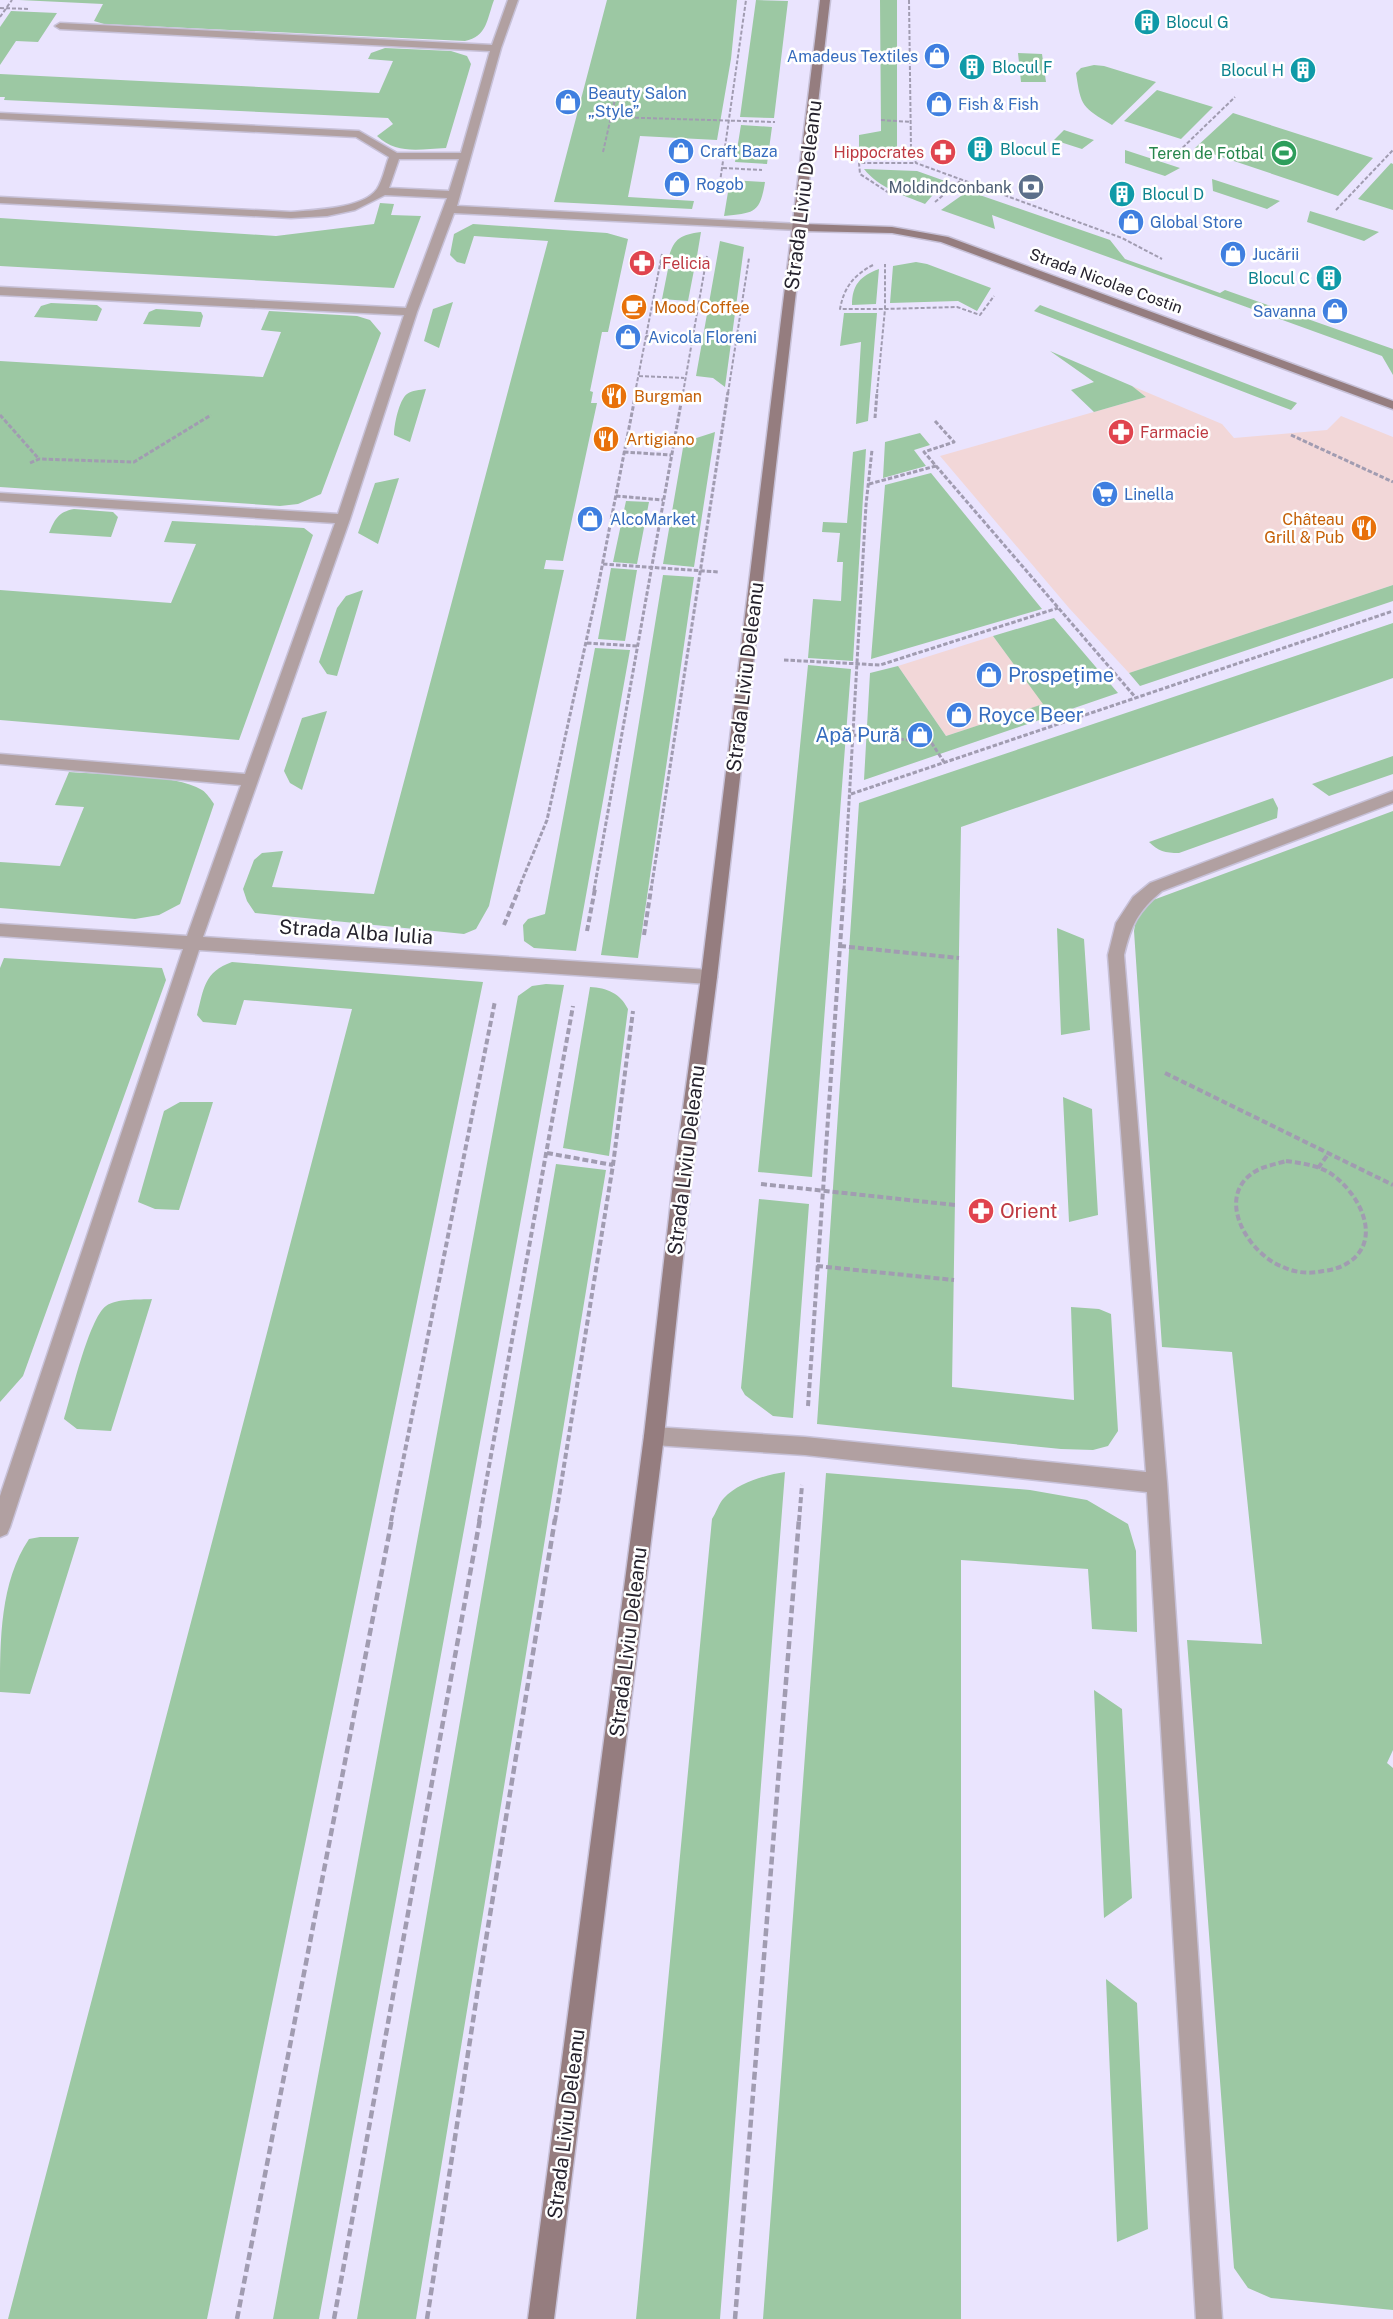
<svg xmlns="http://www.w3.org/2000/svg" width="1393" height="2319" font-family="'Public Sans',sans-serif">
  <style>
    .commercial { fill: #f2d7d8 }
    .green { fill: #9cc8a3 }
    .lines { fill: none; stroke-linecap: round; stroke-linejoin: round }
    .service-casing { stroke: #c7c1d8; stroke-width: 3 }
    .secondary-casing { stroke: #c7c1d8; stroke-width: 3 }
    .path-far3 { stroke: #a19cb1; stroke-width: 2; stroke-dasharray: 4 2; stroke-linecap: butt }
    .path-far2 { stroke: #a19cb1; stroke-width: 3; stroke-dasharray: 4.5 2; stroke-linecap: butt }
    .path-far1 { stroke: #a19cb1; stroke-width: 4; stroke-dasharray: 6 3; stroke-linecap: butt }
    .path { stroke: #a19cb1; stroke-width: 4.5; stroke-dasharray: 8 4; stroke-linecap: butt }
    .service { fill: #b1a0a1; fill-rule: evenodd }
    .secondary { fill: #957d7f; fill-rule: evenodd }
    .labels { text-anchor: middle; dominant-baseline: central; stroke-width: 5; stroke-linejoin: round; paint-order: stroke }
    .far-culture-label { font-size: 16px; fill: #0d838f; stroke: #fff; text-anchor: start }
    .far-shop-label { font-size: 16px; fill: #366cbe; stroke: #fff; text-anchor: start }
    .far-health-label { font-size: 16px; fill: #be3a42; stroke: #fff; text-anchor: start }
    .far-leisure-label { font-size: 16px; fill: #27864d; stroke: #fff; text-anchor: end }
    .far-service-label { font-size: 16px; fill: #4e5e75; stroke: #fff; text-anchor: end }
    .far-street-label { font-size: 16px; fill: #25222d; stroke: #fff }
    .far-food-label { font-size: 16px; fill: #c56008; stroke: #fff; text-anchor: start }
    .street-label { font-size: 20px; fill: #25222d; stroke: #fff }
    .shop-label { font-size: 20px; fill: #366cbe; stroke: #fff; text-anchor: start }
    .health-label { font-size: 20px; fill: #be3a42; stroke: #fff; text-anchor: start }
  </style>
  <rect width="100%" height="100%" fill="#eae4fe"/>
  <path class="commercial" d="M1132,386L1222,424L1234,438L1327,430L1341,416L1393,437V585L1129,673L1069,608L940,456L1146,397Z
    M993,636L1044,704L946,736L898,666Z"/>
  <path class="green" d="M19,0H494C487,19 487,37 465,41L104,24L94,21L103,4Z
    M607,0H737L731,59L717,140L640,136L628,197L694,201L692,209L554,202Z
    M756,0L788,1L774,118L740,117Z
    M880,0H897V148L904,159L859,157V135L881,131Z
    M11,11L57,13L38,42L16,41L0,65V27Z
    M385,48L451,51L467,56L471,64L446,148C420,149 397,155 377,136L393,124L388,118L4,100L5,97H0V74L379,93L393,61L368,59L371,53Z
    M1018,53L1042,54L1046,82H1021Z
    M1094,65L1104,66L1156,82L1112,125C1082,107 1081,107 1076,73L1081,68Z
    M1157,90L1213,107L1181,139L1124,121Z
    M1233,113L1373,158L1338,196L1195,148Z
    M741,125L772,127L767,164L735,162Z
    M1064,130L1094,140L1082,149L1054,140Z
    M1125,150L1180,168L1165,176L1125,163Z
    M1391,163L1393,164V210L1358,199Z
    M864,169L917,171L945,181L925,204C903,195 879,188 864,169Z
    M1212,179L1280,201L1267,209L1213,191Z
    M730,180L765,182C760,214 754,213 724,216Z
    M968,191L1110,240L1125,259L1220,293L1225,290L1393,349V375L1382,356L992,215L995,229L941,210Z
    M380,203L394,204L391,215L421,216L394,288L0,266V218L276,236L374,224Z
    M1310,211L1379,232L1364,241L1307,222Z
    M473,224L607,233L628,239L608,332H602L590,391L593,392L591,403H597L563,561L546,560L544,569L564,570L489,906L476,929L464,934L255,913L247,901L243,889L254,860L262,853L283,851L272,887L374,894L548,241L474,236L465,264L457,262L450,255L454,234Z
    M701,232L696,262L668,261C673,239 679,235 701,232Z
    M720,241L744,247L725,387L713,378L696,376Z
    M916,262L927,264L991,288L977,311L958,301L890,303L893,266Z
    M668,269L694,270L688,301L662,299Z
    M879,269L876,304L852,305C852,285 860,276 879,269Z
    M453,302L439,348L424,341L433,309Z
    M51,303L97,305L102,309L97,321L34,317L41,306Z
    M1040,305L1297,403L1291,410L1034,311Z
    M156,309L201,312L203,316L200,327L143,324L149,312Z
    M269,311L357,316L370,320L381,333L321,494L298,504L280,506L0,487V361L263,377L281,332L261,330Z
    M844,313H877L868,421L856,424L861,342L840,346Z
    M1050,351L1132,386L1146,397L1094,412L1071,390L1094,382Z
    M426,389L410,442L394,435C394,425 399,400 407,394C412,390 420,390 426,389Z
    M715,432L694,567L663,564L684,442Z
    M920,433L930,445L914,450L926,466L883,478L885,442Z
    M866,449L853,661L808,658L813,599L841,601L843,562H837L840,533L822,532L823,522L847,523L853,452Z
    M931,473L1042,609L871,659L885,485Z
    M399,478L378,544L358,533L375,483Z
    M626,501L649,502L637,564L613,562Z
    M74,509L113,512L118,517L111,537L49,533C55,519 58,512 74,509Z
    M172,521L304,528L313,535L239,740L0,720V590L171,603L196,544L164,542Z
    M611,568L637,570L625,641L598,639Z
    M663,575L694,577L638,958L601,955Z
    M1393,585V601L1140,686L1129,673Z
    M363,590L337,676L327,674L319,662L337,608L346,596Z
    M1054,618L1118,693L864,780L870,673L898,666L946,736L1043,704L993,636Z
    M1393,623V678L961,827L952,1387L1074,1400L1071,1307L1099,1309L1111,1314L1118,1431L1108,1446L1093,1450L1061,1449L817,1424L859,803Z
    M595,648L630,650L576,951L534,948L524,941L523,925L528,919L545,914Z
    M808,665L851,669L812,1177L758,1172Z
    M327,711L302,790L290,783L284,771L302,718Z
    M1393,756V774L1329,796L1312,784Z
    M69,772C103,775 174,773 202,790C207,793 211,800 214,804L180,904L159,915L135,919L0,908V862L60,866L84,807L55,805Z
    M1273,798L1278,808L1277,818L1179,853C1165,853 1158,851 1149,842Z
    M1393,811V1750L1387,1763L1393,1768V2310L1271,2298L1248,2288L1234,2268L1187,1640L1262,1644L1232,1352L1162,1347L1134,931L1137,913L1145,903Z
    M1057,928L1084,939L1090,1030L1061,1035Z
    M4,958L162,968L166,980L23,1376L0,1402V968Z
    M232,962L483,982L207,2319H8L352,1009L244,1000L236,1025L203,1022L197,1015C204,988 204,972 232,962Z
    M546,984L564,985L319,2319H273L518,996L532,986Z
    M590,987C607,988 620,993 628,1009L609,1156L563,1148Z
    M1063,1097L1092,1109L1098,1215L1069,1222Z
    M180,1102H213L179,1210L155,1209L138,1202L164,1111Z
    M556,1164L606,1170L416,2319H357Z
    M759,1199L809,1204L793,1418L773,1416L745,1395L741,1388Z
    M152,1299L111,1431L77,1429L64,1419C71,1397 89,1318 106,1306C117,1298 139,1300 152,1299Z
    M785,1472L720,2319H636L712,1519C716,1513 719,1503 724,1498C738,1483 765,1475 785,1472Z
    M826,1473L1030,1490L1087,1500L1128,1524L1136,1551L1137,1632L1092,1629L1088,1569L961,1560V2319H763Z
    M40,1537H79L30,1694L0,1692C0,1640 0,1582 29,1539Z
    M1094,1690L1122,1709L1132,1898L1104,1918Z
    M1106,1979L1137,2003L1148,2229L1117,2242Z"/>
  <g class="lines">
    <defs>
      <path id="service" d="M508,0H518L501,48L457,206L799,224L805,227L799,230L454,213L417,312L350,519L203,937L709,970L715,972L717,977L715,982L709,984L199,950L10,1527L7,1534L0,1537V1496L183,949L0,936V924L187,936L241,785L0,764V754L245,774L335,523L0,501V493L338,514L404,315L0,295V287L406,308L447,198L385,195L355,210L327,216L291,218L0,203V197L291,212C313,210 363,209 377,189C383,180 385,167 389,157L356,137L0,119V113L359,131L397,153H461L490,51L60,29L55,26L60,23L492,45ZM399,159H459L449,191L389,188Z
        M1393,791V803L1162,891C1138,911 1131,925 1124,955L1167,1483L1222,2319H1196L1147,1492L805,1455L654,1445L647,1443L644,1436L647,1429L654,1427L805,1437L1146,1472L1108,955L1116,923L1133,897L1150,883Z"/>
      <path id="secondary" d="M820,0H830L804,224L892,227L948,237L1393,401V409L941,242L892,233L803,231L717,977L692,1174L664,1436L554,2319H528L644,1436L674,1174L701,977Z"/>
    </defs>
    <use href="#service" class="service-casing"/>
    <use href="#secondary" class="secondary-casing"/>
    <path class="path-far3" d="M909,0L911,150L916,163L1122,238L1162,259
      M0,8L29,9
      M0,17L12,0
      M611,117L775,122
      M881,120L911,122
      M603,152L616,95
      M1174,156L1235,97
      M723,168L762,170
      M719,189L746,0
      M889,193L860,174L859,163H916
      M935,202L960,181
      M1336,210L1393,150
      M660,264L705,266
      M873,265C854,275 844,287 840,309H885V264
      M653,303L697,305
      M646,336L691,339
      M639,376L684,378
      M635,393L662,254
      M683,393L707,256
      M728,393L749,258
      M877,393L885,309L957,307L980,315L994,296"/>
    <path class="path-far2" d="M0,415L39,459
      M875,418L877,392
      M935,421L954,442L924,452L1136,698
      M1291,435L1393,482
      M624,452L671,455
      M30,463L39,459L134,462L211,415
      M869,484L936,466
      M616,496L663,500
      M603,564L719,572
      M587,643L637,646
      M784,660L880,665L1058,608
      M854,735L931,742L944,762
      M851,794L1393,611
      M518,890L547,820L598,587L636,392
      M594,890L683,392
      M651,890L728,392
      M844,890L866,505L872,450"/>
    <path class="path-far1" d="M504,925L519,889
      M587,931L595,889
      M644,935L651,889
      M840,946L959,958
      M1165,1073L1393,1185
      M547,1153L613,1165
      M1286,1161C1301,1163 1317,1165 1330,1173C1356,1190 1383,1235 1352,1260C1343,1267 1333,1270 1323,1271C1309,1274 1296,1273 1283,1267C1248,1254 1213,1196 1256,1171C1264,1166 1277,1164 1286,1161Z
      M1318,1168L1329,1153
      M761,1184L955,1205
      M817,1266L954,1280
      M808,1406L844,889
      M391,1521L495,1001
      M479,1521L573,1006
      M555,1521L613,1165L633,1011
      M799,1521L802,1485"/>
    <path class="path" d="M237,2319L392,1519
      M334,2319L480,1519
      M427,2319L479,1982L555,1519
      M735,2319L799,1519"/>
    <use href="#service" class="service"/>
    <use href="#secondary" class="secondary"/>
  </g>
  <defs>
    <symbol id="building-disc" viewBox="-11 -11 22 22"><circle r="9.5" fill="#0f9aa8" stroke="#fff"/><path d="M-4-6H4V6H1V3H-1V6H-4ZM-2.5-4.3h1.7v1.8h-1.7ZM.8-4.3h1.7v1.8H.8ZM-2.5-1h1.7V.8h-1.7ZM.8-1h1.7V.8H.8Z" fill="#fff"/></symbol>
    <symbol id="shop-disc" viewBox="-11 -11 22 22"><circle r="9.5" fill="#3f7fe0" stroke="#fff"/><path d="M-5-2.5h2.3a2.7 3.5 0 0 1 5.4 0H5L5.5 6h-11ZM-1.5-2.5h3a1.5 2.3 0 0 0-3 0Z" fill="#fff"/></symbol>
    <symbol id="pharmacy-disc" viewBox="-11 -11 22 22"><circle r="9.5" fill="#e0444e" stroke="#fff"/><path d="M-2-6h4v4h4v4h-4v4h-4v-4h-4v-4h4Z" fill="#fff"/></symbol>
    <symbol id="stadium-disc" viewBox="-11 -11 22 22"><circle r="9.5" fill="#2e9e5b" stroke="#fff"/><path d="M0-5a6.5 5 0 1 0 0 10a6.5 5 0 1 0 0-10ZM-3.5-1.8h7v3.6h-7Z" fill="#fff"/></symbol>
    <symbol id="bank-disc" viewBox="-11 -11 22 22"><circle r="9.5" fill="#5c6f8a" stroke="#fff"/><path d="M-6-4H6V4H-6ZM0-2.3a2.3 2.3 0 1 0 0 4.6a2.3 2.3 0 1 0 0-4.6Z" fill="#fff"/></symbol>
    <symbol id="cafe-disc" viewBox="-11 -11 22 22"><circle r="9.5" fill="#e8710a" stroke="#fff"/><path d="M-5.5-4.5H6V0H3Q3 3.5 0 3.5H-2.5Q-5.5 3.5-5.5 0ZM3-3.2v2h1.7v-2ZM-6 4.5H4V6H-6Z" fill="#fff"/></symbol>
    <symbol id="restaurant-disc" viewBox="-11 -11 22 22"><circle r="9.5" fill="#e8710a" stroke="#fff"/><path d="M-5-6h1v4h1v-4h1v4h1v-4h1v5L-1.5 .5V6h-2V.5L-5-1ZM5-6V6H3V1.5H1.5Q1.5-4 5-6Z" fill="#fff"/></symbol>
    <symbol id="supermarket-disc" viewBox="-11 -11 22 22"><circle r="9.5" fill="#3f7fe0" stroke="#fff"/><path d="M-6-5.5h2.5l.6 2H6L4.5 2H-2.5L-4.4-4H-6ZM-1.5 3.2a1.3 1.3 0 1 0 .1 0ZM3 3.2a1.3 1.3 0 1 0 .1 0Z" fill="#fff"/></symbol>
  </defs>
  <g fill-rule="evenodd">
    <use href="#building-disc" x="1132" y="7" width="30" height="30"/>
    <use href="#shop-disc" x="922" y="41" width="30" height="30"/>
    <use href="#building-disc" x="957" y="52" width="30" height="30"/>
    <use href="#building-disc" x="1288" y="55" width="30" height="30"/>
    <use href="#shop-disc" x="553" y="87" width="30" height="30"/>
    <use href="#shop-disc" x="924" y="89" width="30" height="30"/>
    <use href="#building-disc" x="965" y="134" width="30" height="30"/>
    <use href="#shop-disc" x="666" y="136" width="30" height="30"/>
    <use href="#pharmacy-disc" x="928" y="137" width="30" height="30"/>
    <use href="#stadium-disc" x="1269" y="138" width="30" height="30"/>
    <use href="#shop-disc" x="662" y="169" width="30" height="30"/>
    <use href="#bank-disc" x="1016" y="172" width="30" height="30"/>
    <use href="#building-disc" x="1107" y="179" width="30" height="30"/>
    <use href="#shop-disc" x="1116" y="207" width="30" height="30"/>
    <use href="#shop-disc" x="1218" y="239" width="30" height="30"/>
    <use href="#pharmacy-disc" x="627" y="248" width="30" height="30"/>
    <use href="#building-disc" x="1314" y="263" width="30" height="30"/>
    <use href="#cafe-disc" x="619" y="292" width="30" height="30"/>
    <use href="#shop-disc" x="1320" y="296" width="30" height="30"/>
    <use href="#shop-disc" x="613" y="322" width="30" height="30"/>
    <use href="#restaurant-disc" x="599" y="381" width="30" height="30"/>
    <use href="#pharmacy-disc" x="1106" y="417" width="30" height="30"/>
    <use href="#restaurant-disc" x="591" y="424" width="30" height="30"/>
    <use href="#supermarket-disc" x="1090" y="479" width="30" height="30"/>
    <use href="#shop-disc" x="575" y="504" width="30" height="30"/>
    <use href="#restaurant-disc" x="1349" y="513" width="30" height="30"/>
    <use href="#shop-disc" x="974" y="660" width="30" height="30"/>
    <use href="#shop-disc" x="944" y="700" width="30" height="30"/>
    <use href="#shop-disc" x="905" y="720" width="30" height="30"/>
    <use href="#pharmacy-disc" x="966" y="1196" width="30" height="30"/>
  </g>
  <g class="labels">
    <g class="far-culture-label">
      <text x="1166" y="22">Blocul G</text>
      <text x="992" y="67">Blocul F</text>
      <text x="1284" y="70" text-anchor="end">Blocul H</text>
      <text x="1000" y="149">Blocul E</text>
      <text x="1142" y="194">Blocul D</text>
      <text x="1310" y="278" text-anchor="end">Blocul C</text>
    </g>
    <g class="far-shop-label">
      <text x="918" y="56" text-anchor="end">Amadeus Textiles</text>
      <text x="588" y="93">Beauty Salon<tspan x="588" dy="18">„Style”</tspan></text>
      <text x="958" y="104">Fish &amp; Fish</text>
      <text x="700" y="151">Craft Baza</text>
      <text x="696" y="184">Rogob</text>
      <text x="1150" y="222">Global Store</text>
      <text x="1252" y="254">Jucării</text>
      <text x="1316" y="311" text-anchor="end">Savanna</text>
      <text x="648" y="337">Avicola Floreni</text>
      <text x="1124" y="494">Linella</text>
      <text x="610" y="519">AlcoMarket</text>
    </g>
    <g class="far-health-label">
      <text x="924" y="152" text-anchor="end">Hippocrates</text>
      <text x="662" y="263">Felicia</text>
      <text x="1140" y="432">Farmacie</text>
    </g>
    <g class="far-leisure-label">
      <text x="1264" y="153">Teren de Fotbal</text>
    </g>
    <g class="far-service-label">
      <text x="1012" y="187">Moldindconbank</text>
    </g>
    <g class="far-street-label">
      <text transform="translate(1106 281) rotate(20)">Strada Nicolae Costin</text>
    </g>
    <g class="far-food-label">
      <text x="654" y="307">Mood Coffee</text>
      <text x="634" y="396">Burgman</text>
      <text x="626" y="439">Artigiano</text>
      <text x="1344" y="519" text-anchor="end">Château<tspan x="1344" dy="18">Grill &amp; Pub</tspan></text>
    </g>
    <g class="street-label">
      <text transform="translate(803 195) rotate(-83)">Strada Liviu Deleanu</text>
      <text transform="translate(745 677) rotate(-83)">Strada Liviu Deleanu</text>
      <text transform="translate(356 932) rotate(4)">Strada Alba Iulia</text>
      <text transform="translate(686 1160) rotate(-83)">Strada Liviu Deleanu</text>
      <text transform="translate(628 1642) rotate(-83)">Strada Liviu Deleanu</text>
      <text transform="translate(566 2124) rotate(-83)">Strada Liviu Deleanu</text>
    </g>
    <g class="shop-label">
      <text x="1008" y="675">Prospețime</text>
      <text x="978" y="715">Royce Beer</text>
      <text x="900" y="735" text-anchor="end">Apă Pură</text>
    </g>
    <g class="health-label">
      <text x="1000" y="1211">Orient</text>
    </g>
  </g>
</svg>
